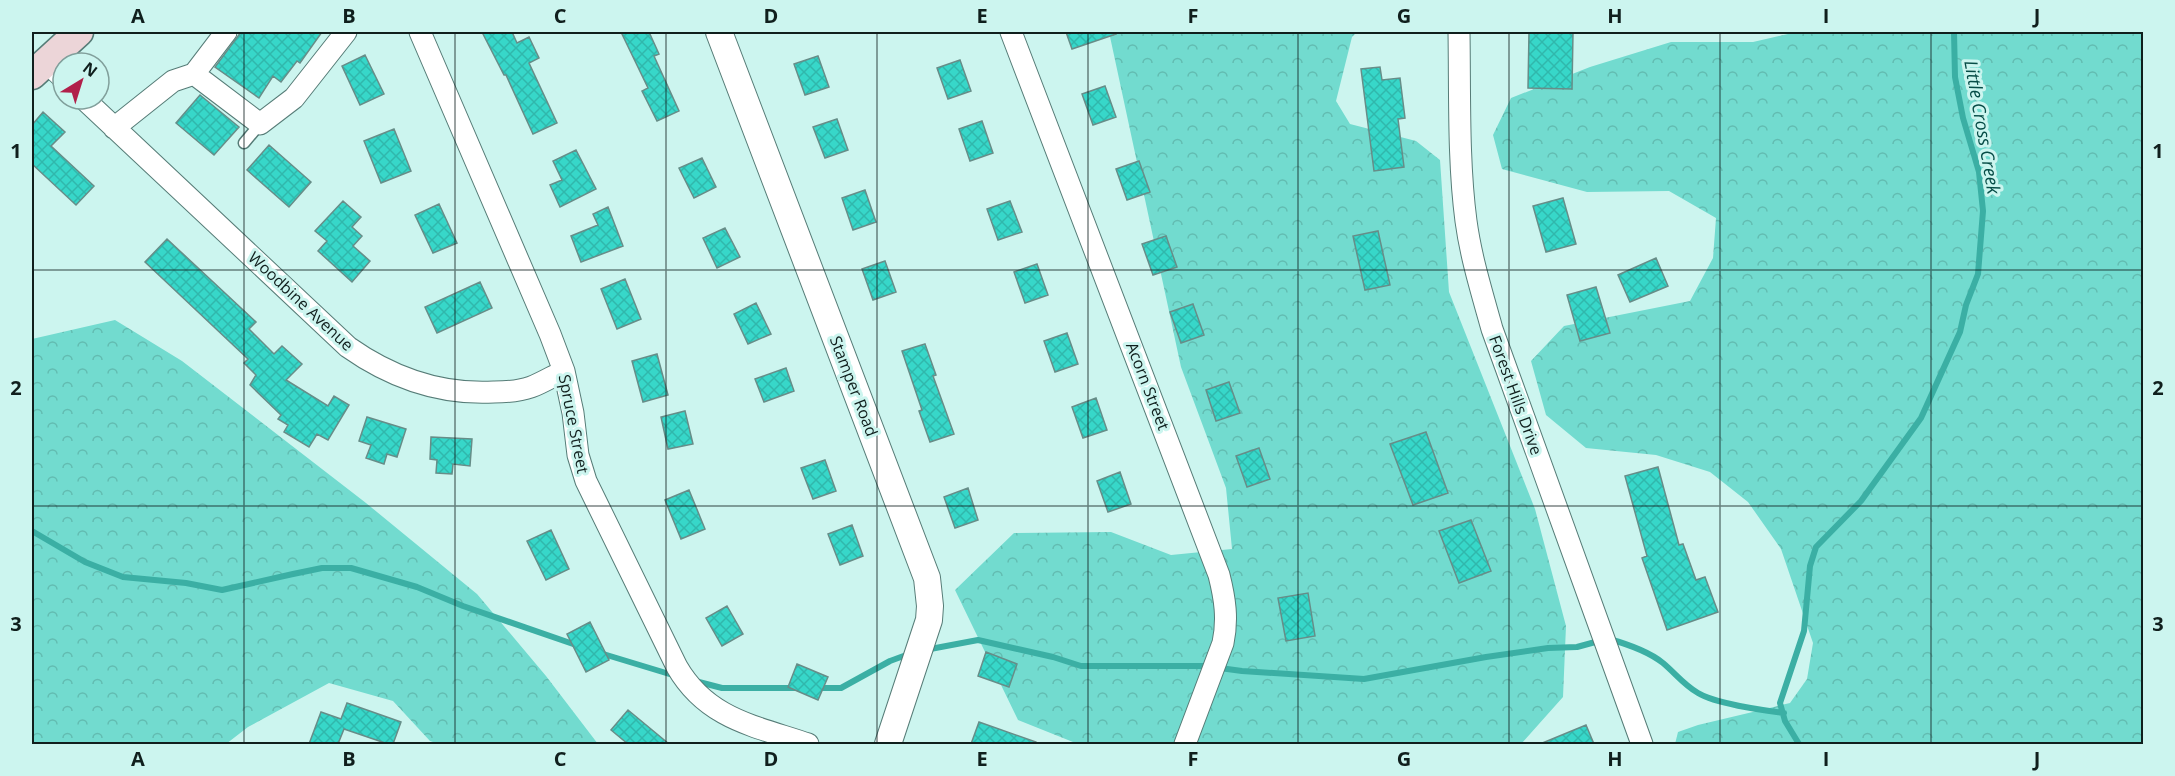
<svg xmlns="http://www.w3.org/2000/svg" width="2175" height="776" font-family="'Open Sans',sans-serif">
  <style>
    .forest { fill: url(#forest-crowns) }
    .lines { fill: none; stroke-linecap: round; stroke-linejoin: round }
    .stream { stroke: #3bafa4; stroke-width: 6 }
    .building { fill: url(#building-cross-hatch); stroke: #678d88; stroke-width: 1.5 }
    .service-casing { stroke: #567c77; stroke-width: 13 }
    .minor-casing { stroke: #567c77; stroke-width: 23 }
    .tertiary-casing { stroke: #567c77; stroke-width: 28 }
    .secondary-casing { stroke: #567c77; stroke-width: 31 }
    .service { stroke: #fff; stroke-width: 10 }
    .minor { stroke: #fff; stroke-width: 21 }
    .tertiary { stroke: #fff; stroke-width: 26 }
    .secondary { stroke: #ecd5d8; stroke-width: 28 }
    .grid { fill: none; stroke: #101f1d; stroke-width: 1.5; stroke-opacity: 0.55 }
    .labels { text-anchor: middle; dominant-baseline: central; stroke-width: 6; stroke-linejoin: round; paint-order: stroke }
    .street-label { font-size: 16px; fill: #101f1d; stroke: #ccf5ef }
    .water-label { font-size: 18px; font-style: italic; fill: #064c46; stroke: #ccf5ef }
    .neatline { fill: none; stroke: #101f1d; stroke-width: 2 }
    .grid-label { font-size: 20px; text-anchor: middle; font-weight: bold; fill: #101f1d }
  </style>
  <defs>
    <pattern id="forest-crowns" width="20" height="18" patternUnits="userSpaceOnUse" patternTransform="scale(1.5)"><rect width="20" height="18" fill="#72dbcf"/><path d="M2 6a3 3 0 1 1 6 0M12 15a3 3 0 1 1 6 0" fill="none" stroke="#62bcb1"/></pattern>
    <pattern id="building-cross-hatch" width="8" height="8" patternUnits="userSpaceOnUse" patternTransform="scale(1.5)"><rect width="8" height="8" fill="#37d7c9"/><path d="M0 0l8 8M0 8l8-8" fill="none" stroke="#30b8ac"/></pattern>
  </defs>
  <rect width="100%" height="100%" fill="#ccf5ef"/>
  <path class="forest" d="M1109,32H1357L1352,37L1336,101L1350,124L1416,141L1440,160L1449,292L1535,509L1566,626L1563,697L1521,744H1078L1018,720L955,590L1014,533L1111,532L1171,555L1232,549L1226,488L1181,367Z
    M1797,32H2143V744H1675L1678,732L1698,725L1790,703L1807,679L1813,643L1781,549L1748,502L1710,472L1656,455L1586,448L1546,415L1531,361L1564,326L1690,301L1713,258L1716,218L1669,191L1587,192L1502,169L1493,135L1511,98L1590,67L1671,42H1753Z
    M115,320L182,361L366,503L477,594L546,676L598,744H439L430,741L393,701L329,683L248,727L226,744H32V339Z"/>
  <g class="lines">
    <path class="stream" d="M32,531L85,562L123,577L186,583L222,590L293,574L322,568H351L417,587L463,606L579,646
      M1609,639C1627,644 1648,651 1663,663C1676,674 1684,685 1698,693C1716,704 1762,710 1784,713
      M925,650L978,640L1053,657L1081,666H1205L1242,671L1364,679L1486,657L1548,648L1577,647L1599,641
      M600,653L676,676
      M695,681L722,688H797
      M817,688H841L890,661L909,654
      M1799,744L1785,721L1780,703L1804,631L1810,566L1816,547L1861,501L1921,418L1960,332L1966,305L1978,274L1983,211L1979,172L1963,118L1955,77L1954,32"/>
  </g>
  <path class="building" d="M241,32H322L300,63L297,61L281,82L273,76L259,98L215,67Z
    M482,32H512L517,43L529,37L539,58L529,63L557,123L533,134L506,75H504Z
    M621,32H649L659,54L654,56L679,111L657,121L642,91L648,88Z
    M1066,32H1115L1116,34L1072,49Z
    M1529,32L1573,33L1572,89L1528,88Z
    M365,55L384,94L360,105L342,66Z
    M818,56L829,87L805,95L794,64Z
    M960,60L971,91L948,99L937,68Z
    M1380,67L1382,80L1400,78L1405,118L1398,119L1404,167L1374,171L1361,69Z
    M1105,86L1116,117L1093,125L1082,94Z
    M200,95L239,127L214,155L176,123Z
    M43,112L65,132L51,146L94,186L76,205L32,164V125Z
    M837,119L848,150L825,158L813,127Z
    M982,121L993,153L970,161L959,129Z
    M394,129L411,171L381,183L364,141Z
    M269,145L311,182L289,207L247,170Z
    M576,150L596,189L560,207L550,185L562,180L553,161Z
    M702,158L716,187L694,198L679,168Z
    M1139,161L1150,192L1127,200L1116,169Z
    M865,190L876,222L853,230L842,198Z
    M1563,198L1576,244L1546,252L1533,206Z
    M343,201L361,217L352,227L362,236L353,246L370,261L352,282L318,251L327,241L315,231Z
    M1010,201L1022,232L998,240L987,209Z
    M439,204L457,243L433,253L415,215Z
    M608,207L623,246L581,262L571,236L598,225L593,214Z
    M725,228L740,257L717,268L703,238Z
    M1378,231L1390,285L1365,290L1353,236Z
    M1166,236L1177,267L1153,275L1142,244Z
    M167,239L256,322L249,329L274,354L282,346L302,364L286,380L328,406L334,396L349,405L328,440L317,434L309,447L284,432L288,425L278,419L281,415L250,385L256,375L244,363L248,359L145,262Z
    M1656,258L1668,286L1630,302L1618,275Z
    M885,261L896,292L873,300L862,269Z
    M1037,264L1048,295L1025,303L1014,272Z
    M625,279L641,319L617,329L601,289Z
    M480,282L492,308L437,333L425,307Z
    M1596,287L1610,333L1580,341L1567,295Z
    M756,303L771,334L748,344L734,314Z
    M1193,304L1204,335L1181,343L1170,312Z
    M1067,333L1078,364L1055,372L1044,341Z
    M925,344L936,375L933,376L954,434L930,442L919,411L922,410L902,351Z
    M657,354L668,395L643,402L632,361Z
    M786,368L794,391L764,402L755,379Z
    M1229,382L1240,413L1216,421L1206,390Z
    M1096,398L1107,430L1083,438L1072,407Z
    M685,411L693,444L668,449L661,417Z
    M367,417L406,429L397,457L387,454L384,464L366,458L371,445L359,441Z
    M1426,432L1448,493L1413,505L1390,444Z
    M431,437L472,439L470,466L453,464L452,474L436,473L437,460L430,459Z
    M1259,448L1270,479L1247,487L1236,456Z
    M825,460L836,491L813,499L801,468Z
    M1658,467L1679,545L1683,544L1696,580L1705,577L1718,612L1667,630L1642,558L1647,556L1625,476Z
    M1120,472L1131,504L1108,512L1097,481Z
    M968,488L978,520L955,528L944,497Z
    M689,490L705,529L681,539L665,500Z
    M1471,520L1491,571L1459,583L1439,531Z
    M852,525L863,556L840,565L828,534Z
    M551,530L569,569L546,580L527,541Z
    M1308,593L1315,636L1286,641L1278,598Z
    M727,606L743,634L722,646L706,618Z
    M590,622L609,660L586,672L567,634Z
    M986,652L1017,664L1009,687L978,676Z
    M797,664L828,677L818,700L788,687Z
    M347,703L401,722L393,744H388L344,729L338,744H309L321,712L341,719Z
    M628,710L669,744H628L611,730Z
    M979,722L1036,742V744H971Z
    M1586,725L1594,744H1540Z"/>
  <g class="lines">
    <defs>
      <path id="service" d="M244,143L260,124"/>
      <path id="minor" d="M420,32L550,334L564,371L573,413L578,455L586,481L677,667C707,719 755,726 808,744
        M1011,32L1219,575C1225,599 1228,619 1223,643L1185,744
        M1459,32C1460,93 1458,161 1466,221C1471,258 1482,293 1492,329L1642,744
        M46,62L63,78
        M194,74L260,124L294,98L346,32
        M84,99L348,347C392,378 439,395 494,392C506,392 520,391 531,387C542,383 553,376 564,371
        M114,128L173,81L194,74L226,32"/>
      <path id="tertiary" d="M719,32L927,578L930,606L929,620L888,744"/>
      <path id="secondary" d="M32,75L79,32"/>
    </defs>
    <use href="#service" class="service-casing"/>
    <use href="#minor" class="minor-casing"/>
    <use href="#tertiary" class="tertiary-casing"/>
    <use href="#secondary" class="secondary-casing"/>
    <use href="#service" class="service"/>
    <use href="#minor" class="minor"/>
    <use href="#tertiary" class="tertiary"/>
    <use href="#secondary" class="secondary"/>
  </g>
  <path class="grid" d="M244,32V744M455,32V744M666,32V744M877,32V744M1088,32V744M1298,32V744M1509,32V744M1720,32V744M1931,32V744M32,270H2144M32,506H2144"/>
  <g class="labels">
    <g class="street-label">
      <text transform="translate(301 301) rotate(43)">Woodbine Avenue</text>
      <text transform="translate(854 386) rotate(69)">Stamper Road</text>
      <text transform="translate(1148 386) rotate(69)">Acorn Street</text>
      <text transform="translate(1516 395) rotate(70)">Forest Hills Drive</text>
      <text transform="translate(574 424) rotate(79)">Spruce Street</text>
    </g>
    <g class="water-label">
      <text transform="translate(1983 127) rotate(80)">Little Cross Creek</text>
    </g>
  </g>
  <rect width="2175" height="776" fill="none" stroke="#ccf5ef" stroke-width="66"/>
  <g transform="translate(81 81) rotate(38)"><circle r="28" fill="#ccf5ef" stroke="#819f9b" stroke-width="1.5"/>
  <path d="M0-4.5L10 22L0 15L-10 22Z" fill="#b11f4a"/>
  <text y="-9" font-size="16" font-weight="bold" text-anchor="middle" fill="#101f1d">N</text>
  </g>
  <rect x="33" y="33" width="2109" height="710" class="neatline"/>
  <g class="grid-label">
    <text x="138" y="23">A</text>
    <text x="349" y="23">B</text>
    <text x="560" y="23">C</text>
    <text x="771" y="23">D</text>
    <text x="982" y="23">E</text>
    <text x="1193" y="23">F</text>
    <text x="1404" y="23">G</text>
    <text x="1615" y="23">H</text>
    <text x="1826" y="23">I</text>
    <text x="2037" y="23">J</text>
    <text x="16" y="158">1</text>
    <text x="2158" y="158">1</text>
    <text x="16" y="395">2</text>
    <text x="2158" y="395">2</text>
    <text x="16" y="631">3</text>
    <text x="2158" y="631">3</text>
    <text x="138" y="766">A</text>
    <text x="349" y="766">B</text>
    <text x="560" y="766">C</text>
    <text x="771" y="766">D</text>
    <text x="982" y="766">E</text>
    <text x="1193" y="766">F</text>
    <text x="1404" y="766">G</text>
    <text x="1615" y="766">H</text>
    <text x="1826" y="766">I</text>
    <text x="2037" y="766">J</text>
  </g>
</svg>
